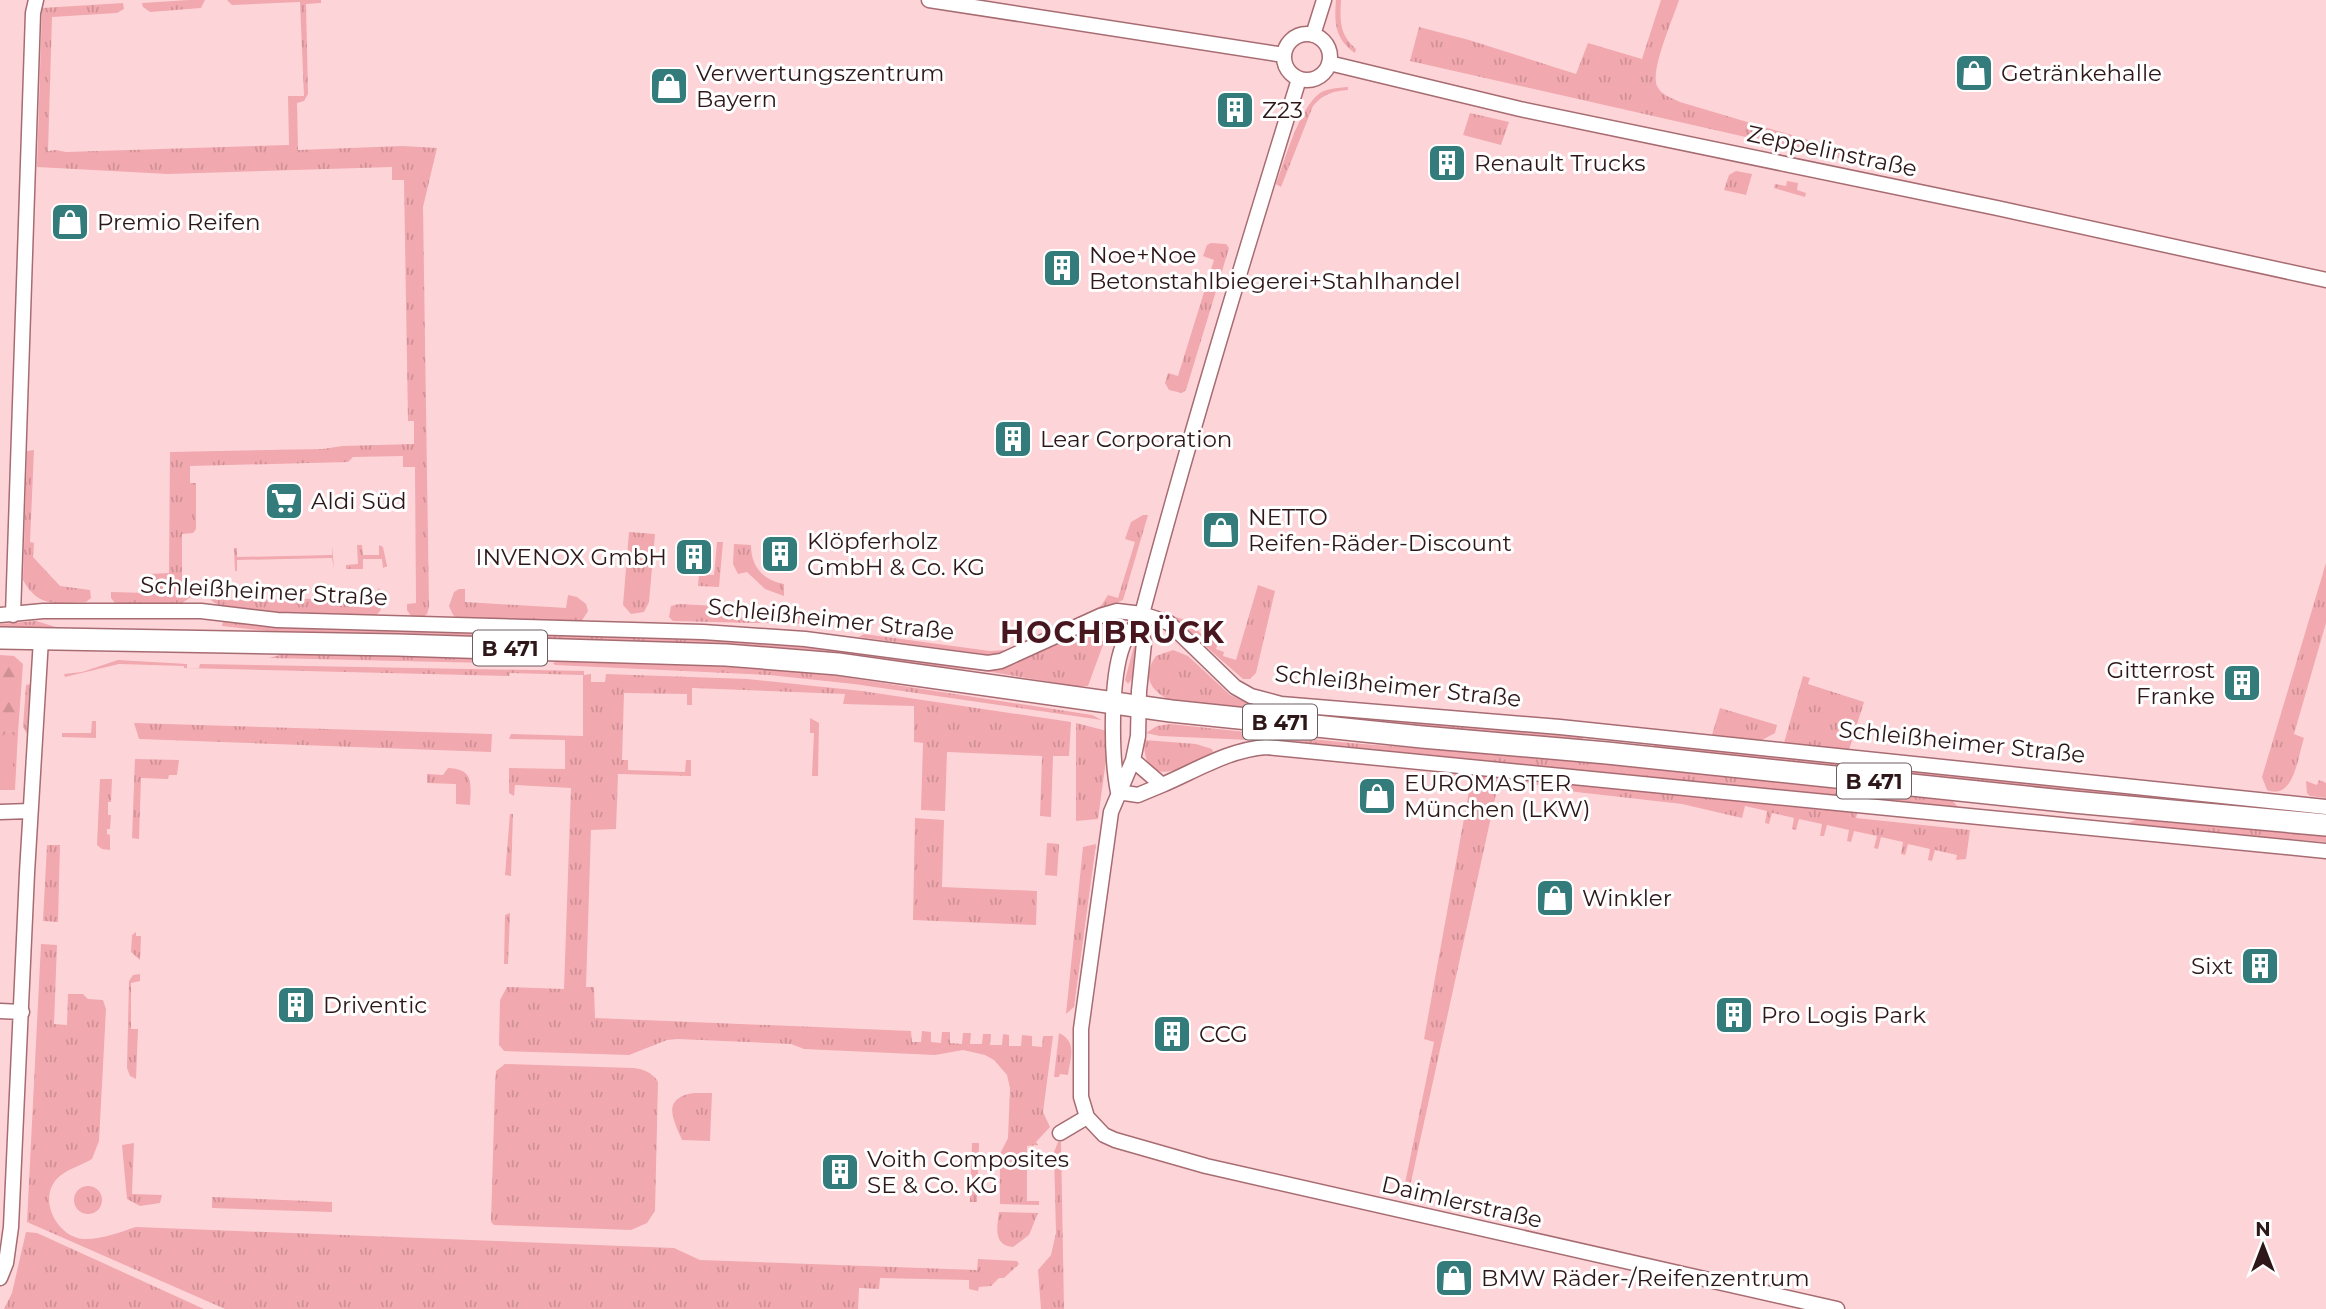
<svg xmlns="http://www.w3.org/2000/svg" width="2326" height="1309" font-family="Montserrat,sans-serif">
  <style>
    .grass { fill: url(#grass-tufts) }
    .forest { fill: url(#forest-firs) }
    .park { fill: url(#park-crowns) }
    .pitch { fill: #f1a8af }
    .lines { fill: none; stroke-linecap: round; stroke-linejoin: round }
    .street-casing { stroke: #a76c72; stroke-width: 17 }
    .primary-casing { stroke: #a76c72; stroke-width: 24 }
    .street { stroke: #fff; stroke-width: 14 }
    .primary { stroke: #fff; stroke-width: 21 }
    .labels { text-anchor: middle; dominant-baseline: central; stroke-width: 6; stroke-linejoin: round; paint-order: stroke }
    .shield { fill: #fff; stroke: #6d5d5e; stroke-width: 2 }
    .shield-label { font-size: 21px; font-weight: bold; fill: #2e1719 }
    .poi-label { font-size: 23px; fill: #2e1719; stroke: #fff; text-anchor: start }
    .street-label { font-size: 23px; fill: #2e1719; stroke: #fff }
    .district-label { font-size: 30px; font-weight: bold; letter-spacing: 2px; fill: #48161f; stroke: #fff }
  </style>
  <defs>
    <pattern id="grass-tufts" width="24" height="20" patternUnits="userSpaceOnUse" patternTransform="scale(1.75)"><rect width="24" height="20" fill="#f1a8af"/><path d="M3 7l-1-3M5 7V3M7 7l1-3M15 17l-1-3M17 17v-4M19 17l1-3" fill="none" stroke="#cf9096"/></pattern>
    <pattern id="forest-firs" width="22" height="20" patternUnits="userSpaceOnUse" patternTransform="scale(1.75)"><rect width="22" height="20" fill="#f1a8af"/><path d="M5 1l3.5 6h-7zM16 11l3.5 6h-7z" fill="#cf9096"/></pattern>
    <pattern id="park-crowns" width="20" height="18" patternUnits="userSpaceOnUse" patternTransform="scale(1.75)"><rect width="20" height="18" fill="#f1a8af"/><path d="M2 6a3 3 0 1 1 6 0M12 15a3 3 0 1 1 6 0" fill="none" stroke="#cf9096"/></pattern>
  </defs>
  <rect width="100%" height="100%" fill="#fdd5d8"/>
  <path class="grass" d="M189,0H205L201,8L150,12L143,7L142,3Z
    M227,0H321V3L306,4L308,94L304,101L297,103L298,150L403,146L437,148L423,207L429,607L427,614L422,618L411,616L407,610V604L416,603L415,467H403V456L353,457L348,462L190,466V483H196V529L193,533L182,534V589L194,590L191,597L182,603H115L111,598V592L148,593L149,574L169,573L170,452L323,449L342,446L414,444V421H408L404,180H392V167L168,174L37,167L42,8L123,3L124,9L117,13L52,17L48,151L56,150L66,152L289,145L288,96H304L300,2L232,5Z
    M1336,0H1341C1340,20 1339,35 1356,49L1355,53C1335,39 1334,23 1336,0Z
    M1661,0H1679C1673,19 1650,70 1657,86C1661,95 1672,98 1680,102L1862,156L1860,163L1410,61L1419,27L1469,40L1576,74L1588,43L1642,59Z
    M1348,87V90C1333,91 1323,94 1313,106L1281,187L1276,184C1285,160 1299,108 1320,93C1329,88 1338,88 1348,87Z
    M1470,113L1509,122L1501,145L1463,135Z
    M1736,171L1752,174L1746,195L1724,190L1729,175Z
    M1787,181L1798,183L1797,190L1806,193L1805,197L1774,188L1775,184L1786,186Z
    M1211,243L1226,244L1229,248L1186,390L1182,393L1169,390L1165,383L1168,373L1178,376L1214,260L1203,256L1207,245Z
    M34,450L30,542L34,543L33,557L60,586L90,590L91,598L86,602C58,603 39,609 23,580L27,451Z
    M1143,515H1148L1123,600L1003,652L991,655L859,637L864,634L990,651L1006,650L1101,606L1108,595L1118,598L1135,542L1125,539L1131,522Z
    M629,532L655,534L649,602L644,612L631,614L623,605Z
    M717,542H723L719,587L698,586L699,574L714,575Z
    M734,544L751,545C751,567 763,580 784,584V596L765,589L747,572L738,574L733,564Z
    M357,545H362L363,555H379V545L383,547L387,566L383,568L382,559H363V569H346V565L358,564Z
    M332,546L334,569L332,558L237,560V571H235L234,548H237V557L332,555Z
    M2326,563V623L2294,734L2304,738C2298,756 2294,801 2267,790L2262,777Z
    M1258,585L1275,591L1256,673L1250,679H1243L1170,615L1191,622L1200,633L1219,640L1216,649L1224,652L1223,656L1236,660Z
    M378,588L382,592C382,602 384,613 373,616C345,615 225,617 211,600V593L216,591V600L377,598Z
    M459,589H465V602L566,608L568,595L577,597L586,604L588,611L581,622L459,619L453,615L449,606L454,592Z
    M679,604L717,606V616L788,620L789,611L801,612V624L673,621L669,617L671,606Z
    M36,621L69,631L0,630V624Z
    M223,621L282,628L767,641L985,668L1082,633H1091L1104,642L1088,686H1074L991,672L868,659L294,634L222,626Z
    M1135,642L1138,643C1137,657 1138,673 1128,684L1125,680Z
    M1173,650L1188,656L1230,695L1254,706L1582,737L1588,745L1168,699C1148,690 1143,673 1156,656Z
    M294,651L530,657L537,664L269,658Z
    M563,658L792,670L831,675L1092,715L1102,720L854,684L769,675L555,665L553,663Z
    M118,660L187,664V668H199L200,664L584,671V675L591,674V682H605L606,674L747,679L862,691L1071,722L1069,756H1053L1051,817L1040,816L1042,756L947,752L945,811L921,810L923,743L914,742V706L843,704L845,694L692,688V705H687V694L624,693L622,760H628V770L685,772L686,760H691V776L618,774L616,829L591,830L586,987H594L595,1018L911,1031L912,1042H921L922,1031L931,1032V1042L941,1043L942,1032H950V1043L962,1044L963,1033H971L970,1044H982L983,1034H991L990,1045H1002L1003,1034L1009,1035V1046H1021L1022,1035L1032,1036V1046L1042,1047L1043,1036H1053L1043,1112L1050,1127L1036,1142L1038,1145L1027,1146V1201H1039V1205L1000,1204V1154L1008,1138L1010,1088L1007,1075L994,1060L985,1055L963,1050L935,1055L804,1049L791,1044L678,1039L667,1040L629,1055L504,1051L499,1045L500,1000L507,987L564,989L571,788L515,785L514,796L509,793V768L565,769V740L509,739L511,734L583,736V675L510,673L509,676L184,668V666L119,664L65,677L64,674L82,672Z
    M1803,676L1810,678L1808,684L1864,702L1849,750L1784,743Z
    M31,684L27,734L23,727L26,685Z
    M1720,708L1777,725L1775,733L1762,740L1712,735Z
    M810,718L819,723L818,776H812L814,733H810Z
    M92,721H96V738L62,737V733H91Z
    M134,723L492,734L491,752L139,739Z
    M1076,723L1107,731V753L1098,819L1076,821Z
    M1170,724L1350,743L1625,764L1948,796L1959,808L1295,742L1160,736L1146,733L1157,726Z
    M1144,740L1196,744L1212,749L1213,752C1186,767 1143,793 1144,740Z
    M1656,743L2034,784L2326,811V817L1650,750Z
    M135,759L179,760L177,775H169L168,779L141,778L139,839L132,838Z
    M448,768C474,769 471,783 470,805L456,804V784L427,783V774L443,775Z
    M1455,771L1500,776L1409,1191L1403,1193L1434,1042L1424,1039L1471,780L1451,778Z
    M1524,778L1857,811L1856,818L1970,830L1966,859L1956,860L1957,855L1935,850L1932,861L1928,860L1930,849L1908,844L1905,855L1901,854L1903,842L1881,837L1878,849L1874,848L1877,836L1854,831L1851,842L1847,841L1849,830L1827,825L1824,836H1820L1822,824L1799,819L1796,830L1792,829L1794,818L1772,813L1769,824L1765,823L1767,811L1745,806L1742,818L1682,804L1559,790L1525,782Z
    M100,779H112L111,802H108V815H111L110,829H107V834L110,835V850L102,849L97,845Z
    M2319,780L2326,783V798L2310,796L2307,793L2306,781L2317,785Z
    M510,814H513L511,876L505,875Z
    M2145,817L2326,836V842L2121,825Z
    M915,818L944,820L942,887L1037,891L1036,925L913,920Z
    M1047,843L1059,844L1057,876L1045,875Z
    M1096,844L1074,1007L1066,1014L1083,847Z
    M47,845H60L58,922L43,921Z
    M510,913L508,964H504L505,915Z
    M136,932V936H141L140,960L131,952L132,935Z
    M41,944L57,945L54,1024L67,1025L68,994H83L88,999L103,1000L106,1009L99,1141L92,1159C81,1166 63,1170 55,1181C39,1202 58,1237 83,1239C101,1240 120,1232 136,1227L674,1248L700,1260L977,1270L978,1259L1017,1261L1019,1264L1004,1278H999L991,1286L979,1287L978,1291L969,1289V1280L880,1278L879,1289L859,1288L858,1309H225L27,1222Z
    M140,974V981L131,983V1029H138L136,1079L130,1076L127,1068L129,981L133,975Z
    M1059,1033C1078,1042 1070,1058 1068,1075L1060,1074L1059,1077H1054Z
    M505,1064L633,1068C644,1069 653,1073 658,1082L655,1211L647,1223L631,1230L494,1225L491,1222L495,1085L496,1071Z
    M694,1093H712L710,1141L682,1140C673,1119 661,1098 694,1093Z
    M1058,1142H1061L1064,1309H1041L1038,1270L1051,1255L1056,1233L1054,1152Z
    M134,1143L132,1194L162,1195L160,1203L140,1206L127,1199L122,1145Z
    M972,1143H979L977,1202H970Z
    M74 1200a14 14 0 1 1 28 0a14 14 0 1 1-28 0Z
    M212,1197L332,1202V1212L212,1208Z
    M999,1212L1038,1213L1029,1235L1013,1247C993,1245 997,1227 999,1212Z
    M26,1232L37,1233L204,1309H4L12,1293Z"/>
  <path class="forest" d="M0,655L14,656L23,664L18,732L0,731Z"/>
  <path class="park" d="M0,731L18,732L15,790H0Z"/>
  <path class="pitch" d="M0,742L14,743L12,787L0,786Z"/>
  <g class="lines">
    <defs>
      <path id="street" d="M929,0L1284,55
        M1284 57a23 23 0 1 1 46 0a23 23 0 1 1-46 0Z
        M1313,35L1324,0
        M1329,63L1520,109L1997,208L2326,280
        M1299,79C1244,257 1190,434 1142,614L1140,627L1144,643L1139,691L1138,736L1133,760L1111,812L1081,1029V1097L1087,1117L1104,1135L1115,1140L1206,1166L1837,1309
        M0,615L43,611H201L277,620L703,632L805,639L988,663L1001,661L1100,616L1117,611L1142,614L1169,623L1235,687L1251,696L1281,704L1560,727L2326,807
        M13,615L33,13L36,0
        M1133,760L1162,785C1197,770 1228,750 1266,747L2326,851
        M1118,792C1111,756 1110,679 1123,645C1127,635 1135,628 1140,618
        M1118,792L1138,795L1162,785
        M0,812L30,811
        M0,1011L22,1012
        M1060,1133L1087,1117
        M0,1278L6,1263L11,1227L27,873L41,639"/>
      <path id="primary" d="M0,638L397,645L726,655L838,664L1171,711L1422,737L1607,753L2073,802L2326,825"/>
    </defs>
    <use href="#street" class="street-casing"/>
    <use href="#primary" class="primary-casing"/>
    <use href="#street" class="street"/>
    <use href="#primary" class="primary"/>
  </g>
  <defs>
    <symbol id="shop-square" viewBox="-11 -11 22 22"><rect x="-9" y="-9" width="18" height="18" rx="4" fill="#337c7b" stroke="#fff"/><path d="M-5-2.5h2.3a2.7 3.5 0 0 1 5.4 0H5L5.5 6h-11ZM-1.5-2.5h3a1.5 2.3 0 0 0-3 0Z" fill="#fff"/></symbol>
    <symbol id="building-square" viewBox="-11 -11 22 22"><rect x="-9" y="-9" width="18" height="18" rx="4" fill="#337c7b" stroke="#fff"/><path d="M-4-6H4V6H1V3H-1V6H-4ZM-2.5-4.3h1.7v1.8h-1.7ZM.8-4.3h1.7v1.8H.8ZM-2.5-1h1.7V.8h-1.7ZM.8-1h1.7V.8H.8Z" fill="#fff"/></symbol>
    <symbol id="supermarket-square" viewBox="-11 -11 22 22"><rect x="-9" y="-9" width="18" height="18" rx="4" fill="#337c7b" stroke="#fff"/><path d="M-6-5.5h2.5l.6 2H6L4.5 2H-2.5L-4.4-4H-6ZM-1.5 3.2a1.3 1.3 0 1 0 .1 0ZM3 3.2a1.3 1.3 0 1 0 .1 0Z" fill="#fff"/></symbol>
  </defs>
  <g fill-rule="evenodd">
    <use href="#shop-square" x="1952" y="51" width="44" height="44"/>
    <use href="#shop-square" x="647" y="64" width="44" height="44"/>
    <use href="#building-square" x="1213" y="88" width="44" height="44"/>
    <use href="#building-square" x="1425" y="141" width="44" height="44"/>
    <use href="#shop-square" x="48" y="200" width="44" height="44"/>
    <use href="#building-square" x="1040" y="246" width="44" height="44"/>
    <use href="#building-square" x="991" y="417" width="44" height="44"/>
    <use href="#supermarket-square" x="262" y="479" width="44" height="44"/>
    <use href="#shop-square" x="1199" y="508" width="44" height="44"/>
    <use href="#building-square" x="758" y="532" width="44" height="44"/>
    <use href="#building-square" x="672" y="535" width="44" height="44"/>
    <use href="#building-square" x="2220" y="661" width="44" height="44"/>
    <use href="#shop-square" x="1355" y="774" width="44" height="44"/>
    <use href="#shop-square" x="1533" y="876" width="44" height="44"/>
    <use href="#building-square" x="2238" y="944" width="44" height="44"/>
    <use href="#building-square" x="274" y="983" width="44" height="44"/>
    <use href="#building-square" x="1712" y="993" width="44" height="44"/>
    <use href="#building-square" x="1150" y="1012" width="44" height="44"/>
    <use href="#building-square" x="818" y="1150" width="44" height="44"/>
    <use href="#shop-square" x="1432" y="1256" width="44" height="44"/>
  </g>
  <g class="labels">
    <g class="shield">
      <rect x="473" y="630.5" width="74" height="35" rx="5"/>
      <rect x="1243" y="704.5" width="74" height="35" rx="5"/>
      <rect x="1837" y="763.5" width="74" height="35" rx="5"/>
    </g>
    <g class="shield-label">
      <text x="510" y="648">B 471</text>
      <text x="1280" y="722">B 471</text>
      <text x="1874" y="781">B 471</text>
    </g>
    <g class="poi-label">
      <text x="696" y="73">Verwertungszentrum<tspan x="696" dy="26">Bayern</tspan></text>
      <text x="2001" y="73">Getränkehalle</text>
      <text x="1262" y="110">Z23</text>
      <text x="1474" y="163">Renault Trucks</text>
      <text x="97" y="222">Premio Reifen</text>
      <text x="1089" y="255">Noe+Noe<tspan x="1089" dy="26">Betonstahlbiegerei+Stahlhandel</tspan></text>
      <text x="1040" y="439">Lear Corporation</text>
      <text x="311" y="501">Aldi Süd</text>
      <text x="1248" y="517">NETTO<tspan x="1248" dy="26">Reifen-Räder-Discount</tspan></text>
      <text x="807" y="541">Klöpferholz<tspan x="807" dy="26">GmbH &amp; Co. KG</tspan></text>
      <text x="667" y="557" text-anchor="end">INVENOX GmbH</text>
      <text x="2215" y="670" text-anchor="end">Gitterrost<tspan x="2215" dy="26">Franke</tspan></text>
      <text x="1404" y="783">EUROMASTER<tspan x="1404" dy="26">München (LKW)</tspan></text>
      <text x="1582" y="898">Winkler</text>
      <text x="2233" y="966" text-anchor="end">Sixt</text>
      <text x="323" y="1005">Driventic</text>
      <text x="1761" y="1015">Pro Logis Park</text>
      <text x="1199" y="1034">CCG</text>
      <text x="867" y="1159">Voith Composites<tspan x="867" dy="26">SE &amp; Co. KG</tspan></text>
      <text x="1481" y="1278">BMW Räder-/Reifenzentrum</text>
    </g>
    <g class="street-label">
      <text transform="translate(1832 151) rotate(12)">Zeppelinstraße</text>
      <text transform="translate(264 591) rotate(3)">Schleißheimer Straße</text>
      <text transform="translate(831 619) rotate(6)">Schleißheimer Straße</text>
      <text transform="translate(1398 686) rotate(6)">Schleißheimer Straße</text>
      <text transform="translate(1962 742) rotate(6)">Schleißheimer Straße</text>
      <text transform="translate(1462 1202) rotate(13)">Daimlerstraße</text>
    </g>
    <g class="district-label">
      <text x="1113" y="632">HOCHBRÜCK</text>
    </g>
  </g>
  <g transform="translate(2263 1246)" stroke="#ffffff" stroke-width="5" paint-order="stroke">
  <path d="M0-5L12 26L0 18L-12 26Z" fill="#2e1719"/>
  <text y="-10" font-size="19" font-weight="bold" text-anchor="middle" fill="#2e1719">N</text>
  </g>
</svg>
